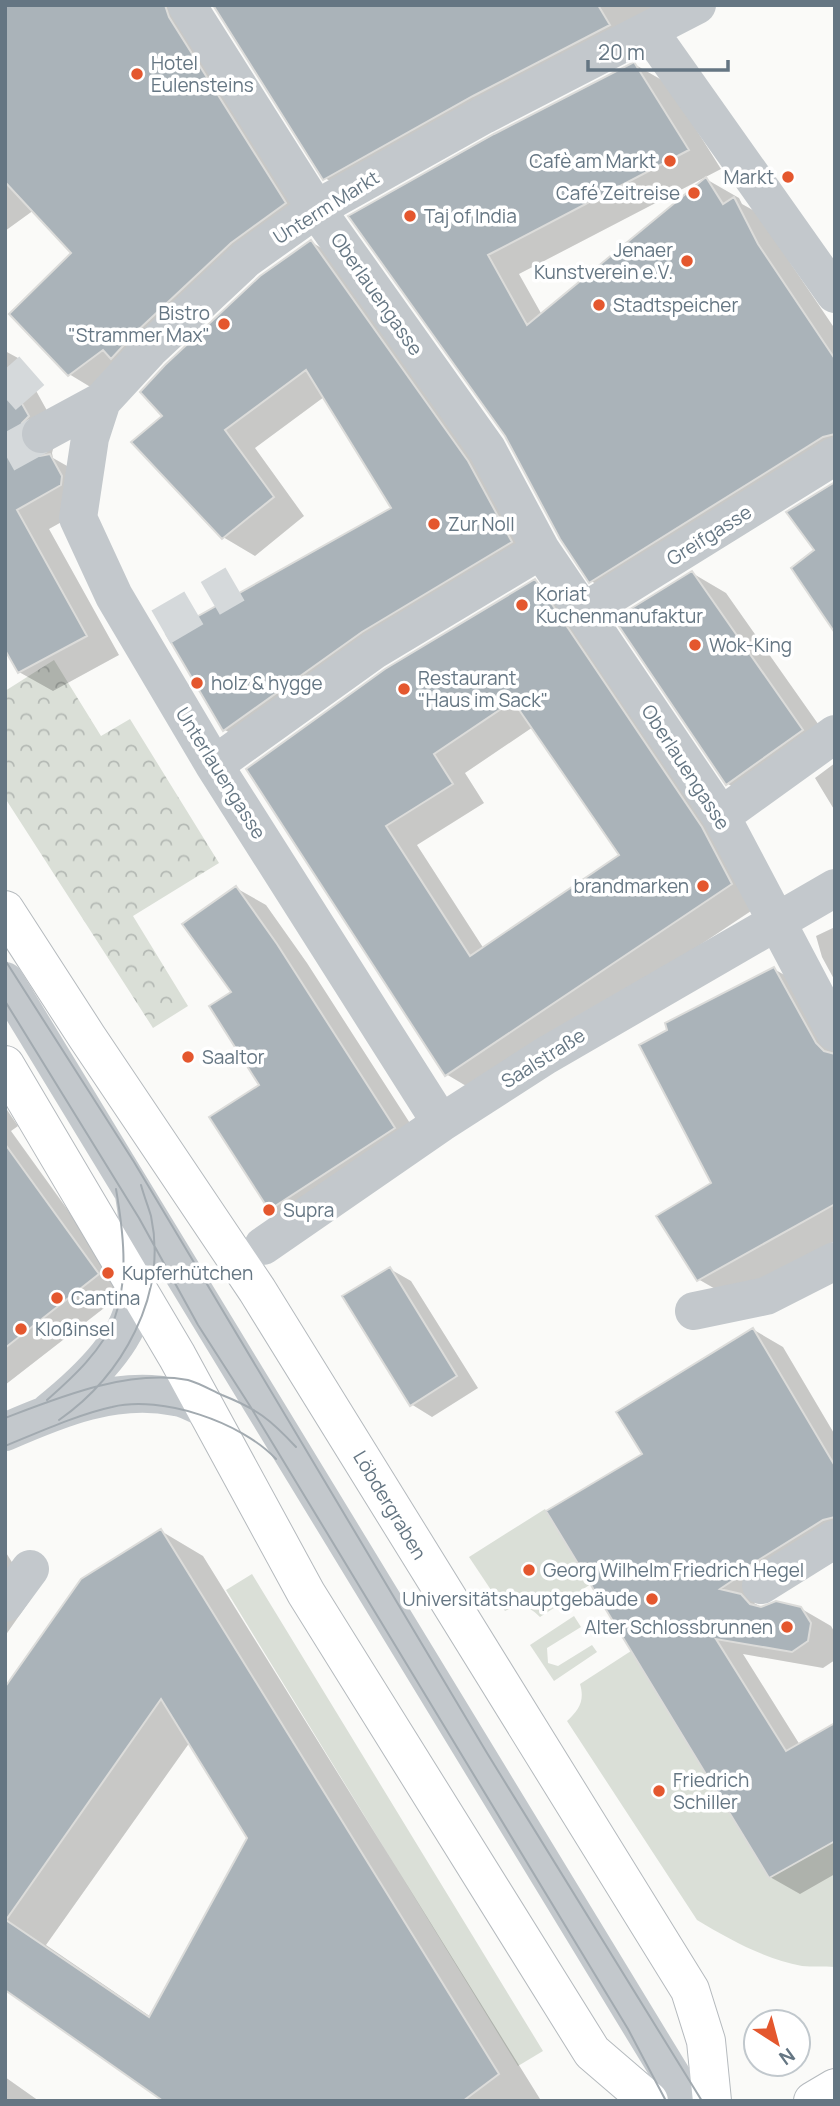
<svg xmlns="http://www.w3.org/2000/svg" width="840" height="2106" font-family="Manrope,sans-serif">
  <style>
    .green { fill: #dadfd7 }
    .park { fill: url(#park-crowns) }
    .shadow { fill: #0003; fill-rule: evenodd }
    .building { fill: #aab3b9; stroke: #dcdcda; stroke-width: 2; fill-rule: evenodd }
    .lines { fill: none; stroke-linecap: round; stroke-linejoin: round }
    .minor-tunnel { stroke: #d5d9db; stroke-width: 38; stroke-dasharray: 38 19; stroke-linecap: butt }
    .major-casing { stroke: #b5babe; stroke-width: 40 }
    .minor { stroke: #c3c8cc; stroke-width: 38 }
    .major { stroke: #fff; stroke-width: 38 }
    .tram { stroke: #a2aab0; stroke-width: 2 }
    .poi-dot { fill: #e4572e; stroke: #fff; stroke-width: 2.5 }
    .labels { text-anchor: middle; dominant-baseline: central; stroke-width: 7; stroke-linejoin: round; paint-order: stroke }
    .poi-label { font-size: 19px; fill: #657683; stroke: #fff; text-anchor: start }
    .street-label { font-size: 19px; fill: #657683; stroke: #fff }
  </style>
  <defs>
    <pattern id="park-crowns" width="20" height="18" patternUnits="userSpaceOnUse" patternTransform="scale(1.75)"><rect width="20" height="18" fill="#dadfd7"/><path d="M2 6a3 3 0 1 1 6 0M12 15a3 3 0 1 1 6 0" fill="none" stroke="#b4b9b4"/></pattern>
  </defs>
  <rect width="100%" height="100%" fill="#fafaf8"/>
  <path class="green" d="M545,1509L591,1584L540,1617C529,1605 519,1604 505,1611L469,1557Z
    M252,1574L543,2051L518,2066L226,1590Z
    M574,1616L581,1627L547,1648L548,1663L558,1666L592,1645L597,1652L554,1681L530,1645Z
    M631,1651L769,1878L835,1841V1967C824,1966 812,1967 802,1966C764,1959 729,1939 697,1920L567,1721C579,1710 585,1701 580,1684Z"/>
  <path class="park" d="M54,660L101,736L130,719L219,863L133,916L188,1006L153,1028L5,798V691Z"/>
  <path class="shadow" d="M5,5H209L319,223L102,394L69,374L74,253L34,210L5,231Z
    M215,5H710L358,198L325,178Z
    M634,64L667,83L721,169L519,274L542,315L706,179L739,198L742,204L767,218L791,264L835,329V432L827,431L835,436V469L624,600L591,581L506,435L351,217Z
    M311,242L342,260L542,560L256,748L225,730L168,635L394,509L324,397L255,448L304,516L255,556L223,537L164,416Z
    M5,351L18,358L61,436L55,442L52,453L53,458L83,475L94,504L49,529L119,655L53,691L19,672L5,647Z
    M692,573L726,593L835,748L762,804L728,784L616,619Z
    M535,581L567,600L763,903L478,1093L446,1074L248,770ZM533,727L622,856L484,949L417,845L484,803L465,773Z
    M835,763V811L815,778Z
    M236,888L266,905L307,963L424,1145L300,1226L270,1209L262,1085L233,993Z
    M835,927V981L822,957L816,936Z
    M774,969L807,988L835,1038V1241L731,1298L698,1279L713,1184Z
    M5,1107L18,1126L11,1131L126,1291L5,1385Z
    M390,1269L411,1281L478,1388L432,1417L411,1404Z
    M754,1330L783,1347L835,1435V1550L754,1603L763,1608H800L831,1626L835,1633V1660L823,1668L743,1654L800,1745L835,1725V1874L800,1894L770,1877L644,1454Z
    M161,1531L203,1556L540,2099L537,2101H167L5,1988V1690ZM190,1742L249,1838L151,2017L46,1945Z
    M5,1551L33,1596L5,1636Z
    M5,2077L39,2101H5Z"/>
  <path class="building" d="M5,5H165L169,17L286,203L231,243L134,334L111,359L103,350L68,376L9,314L71,253L5,182Z
    M213,5H598L610,25L473,96L323,180Z
    M634,62L689,150L488,255L527,325L706,177L723,204L734,197L758,244L835,359V434L823,437L589,583L560,539L505,436L348,216L494,134Z
    M311,240L468,461L512,542L362,632L223,731L166,634L391,508L306,370L225,430L274,497L222,539L131,442L162,416L140,392L165,365L260,276Z
    M5,374L29,416L22,423L19,433L22,445L30,453L40,456L50,454L62,476L61,485L17,510L87,636L18,673L5,650Z
    M835,482V633L791,568L814,550L786,512Z
    M692,571L803,730L726,785L614,619Z
    M535,579L702,827L732,884L445,1076L246,769L385,669ZM513,701L619,855L470,956L386,826L453,784L434,754Z
    M236,886L277,944L395,1128L269,1210L209,1117L259,1085L209,1006L231,992L182,924Z
    M774,967L816,1043L824,1051L835,1054V1204L697,1281L656,1216L711,1183L639,1045L667,1030L665,1023Z
    M5,1144L99,1274L5,1348Z
    M390,1267L457,1376L410,1406L342,1296Z
    M753,1328L835,1466V1517L823,1520L749,1566L741,1575L720,1589L741,1594L750,1604L761,1607L776,1601L801,1607L811,1623L808,1641L792,1652L716,1639L786,1751L835,1723V1841L769,1878L546,1511L642,1454L616,1412Z
    M161,1529L499,2074L463,2101H163L5,1990V1687L81,1579ZM161,1699L247,1838L149,2017L6,1920Z"/>
  <g class="lines">
    <path class="minor-tunnel" d="M5,369L33,401
      M5,454L41,434
      M161,627L235,584"/>
    <defs>
      <path id="major" d="M5,910L87,1037L257,1290L690,1990L706,2041L712,2101
        M5,1065L177,1356L306,1593L592,2052L649,2101
        M813,2101L835,2088"/>
    </defs>
    <use href="#major" class="major-casing"/>
    <path class="minor" d="M187,5L316,209L487,449L541,550L721,816L835,1032
      M649,31L835,294
      M102,401L90,438L78,518L114,596L214,765L441,1123
      M41,434L102,401L149,350L246,259L316,209L484,115L697,5
      M582,613L835,456
      M214,765L373,651L541,550
      M721,816L835,734
      M5,981L687,2101
      M263,1246L441,1123L545,1056L835,888
      M694,1311L766,1296L835,1261
      M49,1412C80,1387 128,1344 134,1303C136,1290 135,1277 136,1265C137,1240 139,1219 134,1195
      M5,1432C60,1408 115,1385 176,1397C186,1398 197,1405 206,1409
      M761,1585L835,1539
      M5,1603L30,1569"/>
    <use href="#major" class="major"/>
    <path class="tram" d="M5,960L134,1162L487,1753L702,2101
      M5,1001L139,1218L198,1325L250,1406L628,2029L666,2101
      M47,1400C72,1378 103,1350 115,1317C129,1277 123,1230 116,1189
      M5,1418C60,1397 128,1369 188,1380C199,1383 211,1390 222,1395C257,1409 270,1419 296,1447
      M59,1420C122,1376 168,1296 151,1216C148,1206 144,1196 141,1185
      M5,1446C37,1433 79,1414 112,1407C162,1395 241,1422 276,1459"/>
  </g>
  <g class="poi-dot">
    <circle cx="137" cy="74" r="7"/>
    <circle cx="670" cy="161" r="7"/>
    <circle cx="788" cy="177" r="7"/>
    <circle cx="694" cy="193" r="7"/>
    <circle cx="410" cy="216" r="7"/>
    <circle cx="687" cy="261" r="7"/>
    <circle cx="599" cy="305" r="7"/>
    <circle cx="224" cy="324" r="7"/>
    <circle cx="434" cy="524" r="7"/>
    <circle cx="522" cy="605" r="7"/>
    <circle cx="695" cy="645" r="7"/>
    <circle cx="197" cy="683" r="7"/>
    <circle cx="404" cy="689" r="7"/>
    <circle cx="703" cy="886" r="7"/>
    <circle cx="188" cy="1057" r="7"/>
    <circle cx="269" cy="1210" r="7"/>
    <circle cx="108" cy="1273" r="7"/>
    <circle cx="57" cy="1298" r="7"/>
    <circle cx="21" cy="1329" r="7"/>
    <circle cx="529" cy="1570" r="7"/>
    <circle cx="652" cy="1599" r="7"/>
    <circle cx="787" cy="1627" r="7"/>
    <circle cx="659" cy="1791" r="7"/>
  </g>
  <g class="labels">
    <g class="poi-label">
      <text x="151" y="63">Hotel<tspan x="151" dy="22">Eulensteins</tspan></text>
      <text x="656" y="161" text-anchor="end">Cafè am Markt</text>
      <text x="774" y="177" text-anchor="end">Markt</text>
      <text x="680" y="193" text-anchor="end">Café Zeitreise</text>
      <text x="424" y="216">Taj of India</text>
      <text x="673" y="250" text-anchor="end">Jenaer<tspan x="673" dy="22">Kunstverein e.V.</tspan></text>
      <text x="613" y="305">Stadtspeicher</text>
      <text x="210" y="313" text-anchor="end">Bistro<tspan x="210" dy="22">"Strammer Max"</tspan></text>
      <text x="448" y="524">Zur Noll</text>
      <text x="536" y="594">Koriat<tspan x="536" dy="22">Kuchenmanufaktur</tspan></text>
      <text x="709" y="645">Wok-King</text>
      <text x="418" y="678">Restaurant<tspan x="418" dy="22">"Haus im Sack"</tspan></text>
      <text x="211" y="683">holz &amp; hygge</text>
      <text x="689" y="886" text-anchor="end">brandmarken</text>
      <text x="202" y="1057">Saaltor</text>
      <text x="283" y="1210">Supra</text>
      <text x="122" y="1273">Kupferhütchen</text>
      <text x="71" y="1298">Cantina</text>
      <text x="35" y="1329">Kloßinsel</text>
      <text x="543" y="1570">Georg Wilhelm Friedrich Hegel</text>
      <text x="638" y="1599" text-anchor="end">Universitätshauptgebäude</text>
      <text x="773" y="1627" text-anchor="end">Alter Schlossbrunnen</text>
      <text x="673" y="1780">Friedrich<tspan x="673" dy="22">Schiller</tspan></text>
    </g>
    <g class="street-label">
      <text transform="translate(326 207) rotate(-32)">Unterm Markt</text>
      <text transform="translate(377 294) rotate(55)">Oberlauengasse</text>
      <text transform="translate(709 535) rotate(-32)">Greifgasse</text>
      <text transform="translate(686 767) rotate(57)">Oberlauengasse</text>
      <text transform="translate(221 773) rotate(58)">Unterlauengasse</text>
      <text transform="translate(543 1058) rotate(-32)">Saalstraße</text>
      <text transform="translate(390 1505) rotate(59)">Löbdergraben</text>
    </g>
  </g>
  <rect width="840" height="2106" fill="none" stroke="#657683" stroke-width="14"/>
  <g transform="translate(777 2043) rotate(144)"><circle r="33" fill="#ffffff" stroke="#c1c8cd" stroke-width="2"/>
  <path d="M0-5L12 26L0 18L-12 26Z" fill="#e4572e"/>
  <text y="-10" font-size="19" font-weight="bold" text-anchor="middle" fill="#657683">N</text>
  </g>
  <path d="M588 60v10h140v-10" fill="none" stroke="#657683" stroke-width="3.5"/>
  <text x="598" y="60" font-size="21" fill="#657683" stroke="#ffffff" stroke-width="5" paint-order="stroke">20 m</text>
</svg>
